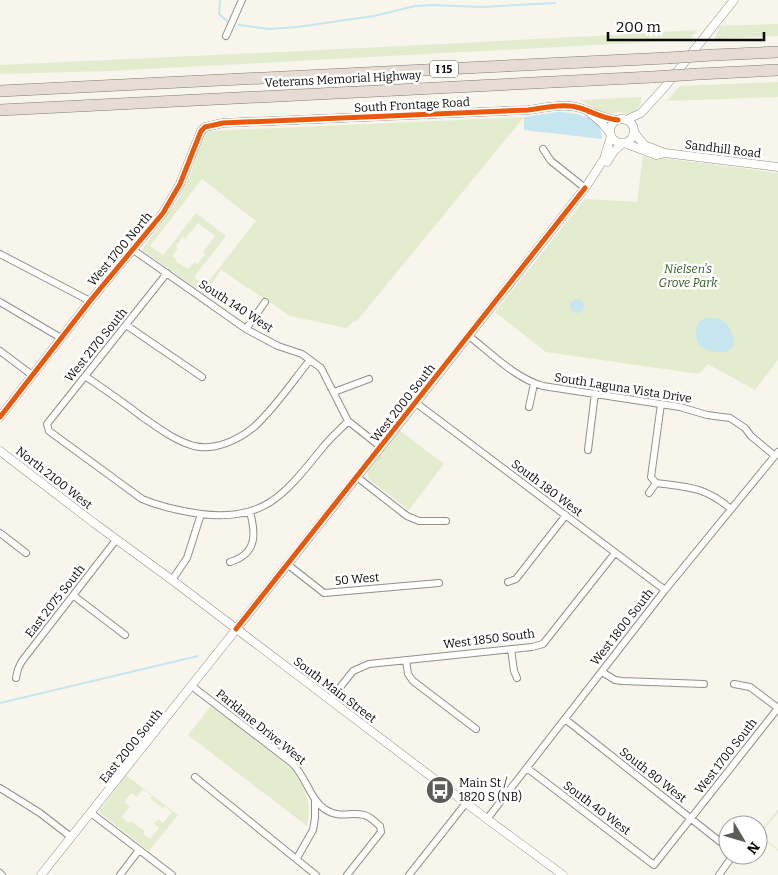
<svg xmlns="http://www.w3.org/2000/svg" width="778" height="875" font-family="Bitter,serif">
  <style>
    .green { fill: #e3eccf; fill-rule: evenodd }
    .water { fill: #c6e5ef }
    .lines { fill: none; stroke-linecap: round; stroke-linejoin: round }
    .stream { stroke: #c6e5ef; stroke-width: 2 }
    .minor-casing { stroke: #91908c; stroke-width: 8 }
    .tertiary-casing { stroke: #91908c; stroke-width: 9 }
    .motorway-casing { stroke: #7e7d7a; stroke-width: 12 }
    .minor { stroke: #fefefc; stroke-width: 6 }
    .tertiary { stroke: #fefefc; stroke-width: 8 }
    .motorway { stroke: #e7dcd4; stroke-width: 11 }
    .motorway-bridge-casing { stroke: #7e7d7a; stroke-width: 12; stroke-linecap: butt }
    .motorway-bridge { stroke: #e7dcd4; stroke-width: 11 }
    .cycleway-casing { stroke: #fff; stroke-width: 8 }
    .cycleway { stroke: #e8590c; stroke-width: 5 }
    .labels { text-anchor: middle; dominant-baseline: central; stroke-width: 5; stroke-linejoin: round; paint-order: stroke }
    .shield { fill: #fff; stroke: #545454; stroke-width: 1 }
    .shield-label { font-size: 11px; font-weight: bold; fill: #0a0a0a }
    .street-label { font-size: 12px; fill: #0a0a0a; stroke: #fff }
    .park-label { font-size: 12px; font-style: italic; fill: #325b21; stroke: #fff }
    .poi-label { font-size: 12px; fill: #0a0a0a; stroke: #fff; text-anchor: start }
  </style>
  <rect width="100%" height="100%" fill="#f8f5ed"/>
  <path class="green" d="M778,24V36L715,39L719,26Z
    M697,30L689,40L109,71L0,74V65C232,54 465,44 697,30Z
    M778,82V97L667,101L680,86Z
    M641,97C642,106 638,109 630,114L618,112L607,115L580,100Z
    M524,117L356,322L354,321L346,328L290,316L221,270L204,294L142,250L178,199L192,169L201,138L206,132L211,131ZM202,179L256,221L205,286L194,277L226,236L196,213L163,255L150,246ZM198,223L215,236L203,252L205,254L198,264L195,262L188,269L175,261L176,259L172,256L178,248L176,246L182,237L185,239Z
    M643,156C649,159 656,161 662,158L778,173V360L755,390L708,364L699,374L546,352L495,312L585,199L637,202Z
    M399,430L444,464L409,510L369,479L367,472Z
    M211,706L287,765C304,783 313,802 307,826L188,735Z
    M126,775L178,815L149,851L99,812ZM143,789L152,796L150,798L163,809L165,806L172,812L163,823L158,819L154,824L159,828L150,839L143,834L145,831L131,821L129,823L121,817L130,807L124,802L131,793L137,797Z
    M778,809V813L760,834L778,849V851L758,834Z"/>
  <path class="water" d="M557,112C568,112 594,115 600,127C601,130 601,135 602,139L524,130V117Z
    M570 306a7 7 0 1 1 14 0a7 7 0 1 1-14 0Z
    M705,318C718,317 725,319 731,331C732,335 734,339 734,343C730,358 707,352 699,345C694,335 694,323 705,318Z"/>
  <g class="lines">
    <path class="stream" d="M220,0L219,14L229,23
      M239,25L269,29L297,27L374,16L415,6L432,5L482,7L555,3
      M0,703L198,656"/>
    <defs>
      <path id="minor" d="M226,36L242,0
        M543,149L551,161L585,188
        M132,249L246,329L278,346L302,354L321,368L348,421L381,447
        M0,254L90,301
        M167,273L47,424L49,431L142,499C161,507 180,511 201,514C267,522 286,492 324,446C331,437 340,430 348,421
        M0,302L61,338
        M126,325L202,377
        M246,329L265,302
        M469,336C492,354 515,378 543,386L680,407L707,415L730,418L745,428L751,436L775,456
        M0,351L32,375
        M85,376C104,389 123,402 141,416C157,427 175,441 194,446C215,451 238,440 254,427C275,408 292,382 310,360
        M334,392L369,379
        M416,403L665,590
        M529,407L534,384
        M588,450L595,393
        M357,477L407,516L419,521H446
        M656,483C689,487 705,487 731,509
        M649,493L656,483L651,477L661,404
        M0,533L26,553
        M230,562C257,554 256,534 250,512
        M287,564L324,593L439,583
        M172,580L187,558L201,514
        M508,582L516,579L566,515
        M74,596L125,635
        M511,649L514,671L517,678
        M406,660L408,674L413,681L476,729
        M602,672L615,680L622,681L704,684
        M16,678L18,669L22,661L116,540
        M734,684L750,687L778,708
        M193,687L292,763C307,778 310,800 326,810C341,819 350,811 364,815C370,816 375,822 380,826L381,832L347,875
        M330,700L353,671L369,664L532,647L543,644L615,553
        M565,719L728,848
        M527,768L654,865L778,708
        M195,777L316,875
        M0,788L40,813L71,837
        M91,813L172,875
        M487,819L665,590L778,452
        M297,858L313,830L315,818V801
        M0,873L2,875
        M120,875L139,850
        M409,875L466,803
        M719,875L729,861L731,855"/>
      <path id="tertiary" d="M589,112L602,123L610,133
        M610 131a12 12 0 1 1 24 0a12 12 0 1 1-24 0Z
        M626,120L641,113L664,88L734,0
        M634,132L644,145L665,153L778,167
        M624,143L656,155L665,153
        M607,162L614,151L623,143
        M0,417L90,301L163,213L180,184L201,131L205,127L223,123L528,110C544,108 564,103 580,108C593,112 604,119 618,120
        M0,451L94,523L172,580L487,819L563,875
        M41,875C223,646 405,418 585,188L604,159L611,136"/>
      <path id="motorway" d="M713,55L778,52
        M698,74L778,70
        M0,91L667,58
        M0,110L652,77"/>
    </defs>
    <use href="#minor" class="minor-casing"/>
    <use href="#tertiary" class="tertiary-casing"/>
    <use href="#motorway" class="motorway-casing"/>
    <use href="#minor" class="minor"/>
    <use href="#tertiary" class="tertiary"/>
    <use href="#motorway" class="motorway"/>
    <defs>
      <path id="motorway-bridge" d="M667,58L713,55
        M652,77L698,74"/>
    </defs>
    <use href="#motorway-bridge" class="motorway-bridge-casing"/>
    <use href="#motorway-bridge" class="motorway-bridge"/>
    <defs>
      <path id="cycleway" d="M0,417L90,301L163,213L180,184L201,131L205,127L223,123L528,110C544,108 564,103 580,108C593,112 604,119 618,120
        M236,629L585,188"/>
    </defs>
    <use href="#cycleway" class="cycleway-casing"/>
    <use href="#cycleway" class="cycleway"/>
  </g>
  <defs>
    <symbol id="bus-disc" viewBox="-11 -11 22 22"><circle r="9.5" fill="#5d5c59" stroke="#fff"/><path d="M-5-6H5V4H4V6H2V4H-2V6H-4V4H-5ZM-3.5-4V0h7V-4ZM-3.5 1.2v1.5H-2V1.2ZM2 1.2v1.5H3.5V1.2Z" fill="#fff"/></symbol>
  </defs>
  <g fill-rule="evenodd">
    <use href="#bus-disc" x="424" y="774" width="32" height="32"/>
  </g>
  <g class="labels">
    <rect class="shield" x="430" y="60.5" width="28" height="17" rx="4"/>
    <g class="shield-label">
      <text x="444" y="69">I 15</text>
    </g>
    <g class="street-label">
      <text transform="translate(343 79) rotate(-3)">Veterans Memorial Highway</text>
      <text transform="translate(412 105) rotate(-3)">South Frontage Road</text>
      <text transform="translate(723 149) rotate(7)">Sandhill Road</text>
      <text transform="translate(120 249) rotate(-50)">West 1700 North</text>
      <text transform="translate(236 306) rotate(33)">South 140 West</text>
      <text transform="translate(96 345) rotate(-51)">West 2170 South</text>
      <text transform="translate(623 388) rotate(9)">South Laguna Vista Drive</text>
      <text transform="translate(403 403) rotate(-52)">West 2000 South</text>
      <text transform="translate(54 478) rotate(38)">North 2100 West</text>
      <text transform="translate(547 488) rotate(37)">South 180 West</text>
      <text transform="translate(357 579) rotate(-5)">50 West</text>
      <text transform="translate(55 601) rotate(-52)">East 2075 South</text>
      <text transform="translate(622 627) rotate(-52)">West 1800 South</text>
      <text transform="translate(489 639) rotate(-7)">West 1850 South</text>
      <text transform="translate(335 690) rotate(37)">South Main Street</text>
      <text transform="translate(261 727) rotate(39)">Parklane Drive West</text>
      <text transform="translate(131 746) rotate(-51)">East 2000 South</text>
      <text transform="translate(726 756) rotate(-52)">West 1700 South</text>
      <text transform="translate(653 775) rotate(38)">South 80 West</text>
      <text transform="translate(597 808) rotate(37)">South 40 West</text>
    </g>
    <g class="park-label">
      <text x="688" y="269">Nielsen's<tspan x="688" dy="14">Grove Park</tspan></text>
    </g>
    <g class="poi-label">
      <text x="459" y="783">Main St /<tspan x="459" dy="14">1820 S (NB)</tspan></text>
    </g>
  </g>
  <g transform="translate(743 840) rotate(128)"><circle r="24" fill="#ffffff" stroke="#9d9d9d"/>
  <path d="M0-4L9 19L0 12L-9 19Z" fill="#5d5c59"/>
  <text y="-8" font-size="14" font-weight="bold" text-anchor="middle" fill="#0a0a0a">N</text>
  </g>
  <path d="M608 32v8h156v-8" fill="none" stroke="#0a0a0a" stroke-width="2.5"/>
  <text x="616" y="32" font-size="15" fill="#0a0a0a" stroke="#ffffff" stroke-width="4" paint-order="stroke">200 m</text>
</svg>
